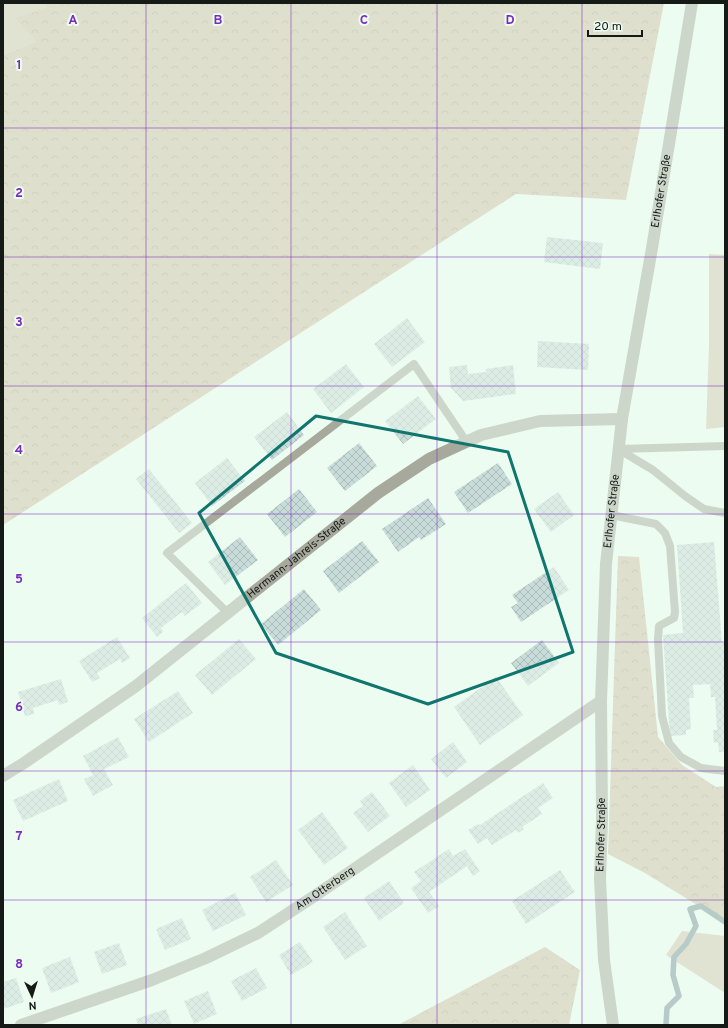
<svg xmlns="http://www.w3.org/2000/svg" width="728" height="1028" font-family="Overpass,sans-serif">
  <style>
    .grass { fill: #d3c6ae }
    .forest { fill: url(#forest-crowns) }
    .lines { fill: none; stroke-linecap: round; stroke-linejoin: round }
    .stream { stroke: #779098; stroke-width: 5.5 }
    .building { fill: url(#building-cross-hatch) }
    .service { stroke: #a6a99c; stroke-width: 8 }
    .minor { stroke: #a6a99c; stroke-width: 12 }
    .tertiary { stroke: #a6a99c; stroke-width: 12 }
    .marked { fill: none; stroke: #0f766e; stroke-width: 3; stroke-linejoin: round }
    .grid { fill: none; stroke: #7b2cbf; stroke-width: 1; stroke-opacity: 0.55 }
    .labels { text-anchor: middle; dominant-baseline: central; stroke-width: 4; stroke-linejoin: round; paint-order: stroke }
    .street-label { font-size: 11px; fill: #151a16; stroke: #edfcf0 }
    .grid-label { font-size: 13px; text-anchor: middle; font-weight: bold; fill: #7b2cbf; stroke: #edfcf0; stroke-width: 4; stroke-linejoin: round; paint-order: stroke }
  </style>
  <defs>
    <pattern id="forest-crowns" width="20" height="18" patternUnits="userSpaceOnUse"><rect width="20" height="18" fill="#ccbda2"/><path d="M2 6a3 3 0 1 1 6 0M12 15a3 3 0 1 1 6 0" fill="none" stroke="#aea28b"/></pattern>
    <pattern id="building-cross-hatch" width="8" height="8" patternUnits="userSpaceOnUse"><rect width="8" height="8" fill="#c8dcd9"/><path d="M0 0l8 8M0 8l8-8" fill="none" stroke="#abbcba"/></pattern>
  </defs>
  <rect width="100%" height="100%" fill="#edfcf0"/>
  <path class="grass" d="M3,3H48L36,41L3,55Z
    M709,254L725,255V427L706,429L709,345Z
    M682,931L725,936V993L666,955Z"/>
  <path class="forest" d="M48,3H664L626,200L516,194L3,525V55L36,41L15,18L46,8Z
    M618,556L639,557L658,737L682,765L716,787L725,786V922L645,873L608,854Z
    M545,947L580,970L569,1025H398Z"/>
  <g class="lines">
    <path class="stream" d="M666,1025L667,1008L679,996L673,975L674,957L686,944L696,926L690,909L701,906L725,922"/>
  </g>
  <path class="building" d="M547,237L603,243L600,269L544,262Z
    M407,318L425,342L392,367L374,344Z
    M538,341L589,344L588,370L537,367Z
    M346,364L364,387L331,413L313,389Z
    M467,365L468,374L486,372V369L513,365L516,394L463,401L451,388L449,367Z
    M418,396L436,419L403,444L385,421Z
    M287,412L304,435L272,460L254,437Z
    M359,443L377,466L345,491L327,468Z
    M227,458L245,481L212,506L195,483Z
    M498,463L512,484L468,513L454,492Z
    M149,469L192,523L179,533L136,479Z
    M299,489L317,512L285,537L267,514Z
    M558,492L574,515L551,532L534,509Z
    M428,498L446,524L421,540L419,537L398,552L382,529Z
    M240,537L258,560L225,585L208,562Z
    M362,541L379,562L339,593L323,571Z
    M714,542L722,643H725V752H719L718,742L714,743L713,730H717L715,697H711L710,684L693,685L694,698H689L691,729L686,730V735L670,736L663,635L683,633L677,545Z
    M554,567L569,590L521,622L511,607L518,603L512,595Z
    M186,583L202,603L185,616L182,612L161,628L163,632L157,637L142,618Z
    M304,589L321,610L278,645L261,624Z
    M117,637L130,658L122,663L120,659L97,673L100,678L92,682L79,661Z
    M239,639L256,659L212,695L195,675Z
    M542,640L559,663L528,686L511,663Z
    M496,677L523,715L480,745L454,707Z
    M61,679L68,702L59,705L58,700L33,708L34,714L25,716L18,692Z
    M178,691L193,713L149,742L134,719Z
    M118,737L129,757L104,769L113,785L93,796L84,779L93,775L83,756Z
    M453,742L467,762L446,778L431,759Z
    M413,765L430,790L406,807L389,783Z
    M59,779L68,801L23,821L13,800Z
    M543,783L553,798L538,808L542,814L522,827L524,829L518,833L516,830L492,845L487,838L478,844L468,830L478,824L480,825Z
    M372,792L390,816L368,832L353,813L363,806L360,801Z
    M322,812L348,848L324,865L298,830Z
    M449,849L453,856L465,849L480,871L473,876L467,866L429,892L439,906L428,913L411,888L421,881L414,872Z
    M276,860L293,885L266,902L250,877Z
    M560,870L575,892L526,924L512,901Z
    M389,881L404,903L379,921L364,898Z
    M235,893L246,915L213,931L202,910Z
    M345,912L367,946L345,960L323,927Z
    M182,918L191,939L165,950L156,929Z
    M300,942L313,962L291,975L279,955Z
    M119,943L127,965L102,974L94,952Z
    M70,957L79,982L51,993L42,968Z
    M256,968L267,988L242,1001L231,981Z
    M16,978L24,1002L3,1009V982Z
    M208,991L217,1014L194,1024L184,1001Z
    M166,1009L172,1025H138L136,1019Z"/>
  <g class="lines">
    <path class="service" d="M618,449L653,470L685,496L704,509L725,513
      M619,449L725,446
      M611,515L656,524L665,533L670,546L675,612L674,618L659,626L658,639L662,716L669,743L681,757L701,768L725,771
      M228,613L167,553L414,364L466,441"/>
    <g class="minor">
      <path id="s1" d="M3,776L24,763L136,686L378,493L429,459L481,435L540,421L622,419"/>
      <path id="s2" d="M21,1025L152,980L206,958L258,933L313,897L601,701"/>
    </g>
    <path class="tertiary" id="s3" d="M613,1025L604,960L600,879L602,819L601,701L606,564L622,419L652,248L692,3"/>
  </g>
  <path d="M0 0H728V1028H0ZM316,416L508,452L573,652L428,704L276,653L199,513Z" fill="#edfcf0" fill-opacity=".55" fill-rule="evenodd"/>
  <path class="marked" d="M316,416L508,452L573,652L428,704L276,653L199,513Z"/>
  <path class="grid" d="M146,3V1025M291,3V1025M437,3V1025M582,3V1025M3,128H725M3,257H725M3,386H725M3,514H725M3,642H725M3,771H725M3,900H725"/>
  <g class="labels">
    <g class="street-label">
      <text stroke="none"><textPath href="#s3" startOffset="839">Erlhofer Straße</textPath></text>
      <text stroke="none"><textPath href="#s3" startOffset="515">Erlhofer Straße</textPath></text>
      <text stroke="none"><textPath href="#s1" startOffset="366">Hermann-Jahreis-Straße</textPath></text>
      <text stroke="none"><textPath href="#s3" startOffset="191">Erlhofer Straße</textPath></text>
      <text stroke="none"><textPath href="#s2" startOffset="335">Am Otterberg</textPath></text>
    </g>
  </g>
  <g class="grid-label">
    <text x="73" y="24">A</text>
    <text x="218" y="24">B</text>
    <text x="364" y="24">C</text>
    <text x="510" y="24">D</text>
    <text x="19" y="69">1</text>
    <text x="19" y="197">2</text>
    <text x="19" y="326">3</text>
    <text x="19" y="454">4</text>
    <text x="19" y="583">5</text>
    <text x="19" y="711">6</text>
    <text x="19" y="840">7</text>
    <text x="19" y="968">8</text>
  </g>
  <rect width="728" height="1028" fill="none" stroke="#151a16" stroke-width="8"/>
  <g transform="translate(32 996) rotate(176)" stroke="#edfcf0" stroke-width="3" paint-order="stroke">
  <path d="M0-3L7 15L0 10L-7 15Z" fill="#151a16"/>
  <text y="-6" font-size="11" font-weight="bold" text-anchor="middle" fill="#151a16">N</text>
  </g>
  <path d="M588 30v6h54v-6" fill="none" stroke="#151a16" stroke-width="2"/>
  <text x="594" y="30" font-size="12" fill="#151a16" stroke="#edfcf0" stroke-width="3" paint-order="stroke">20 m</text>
</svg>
